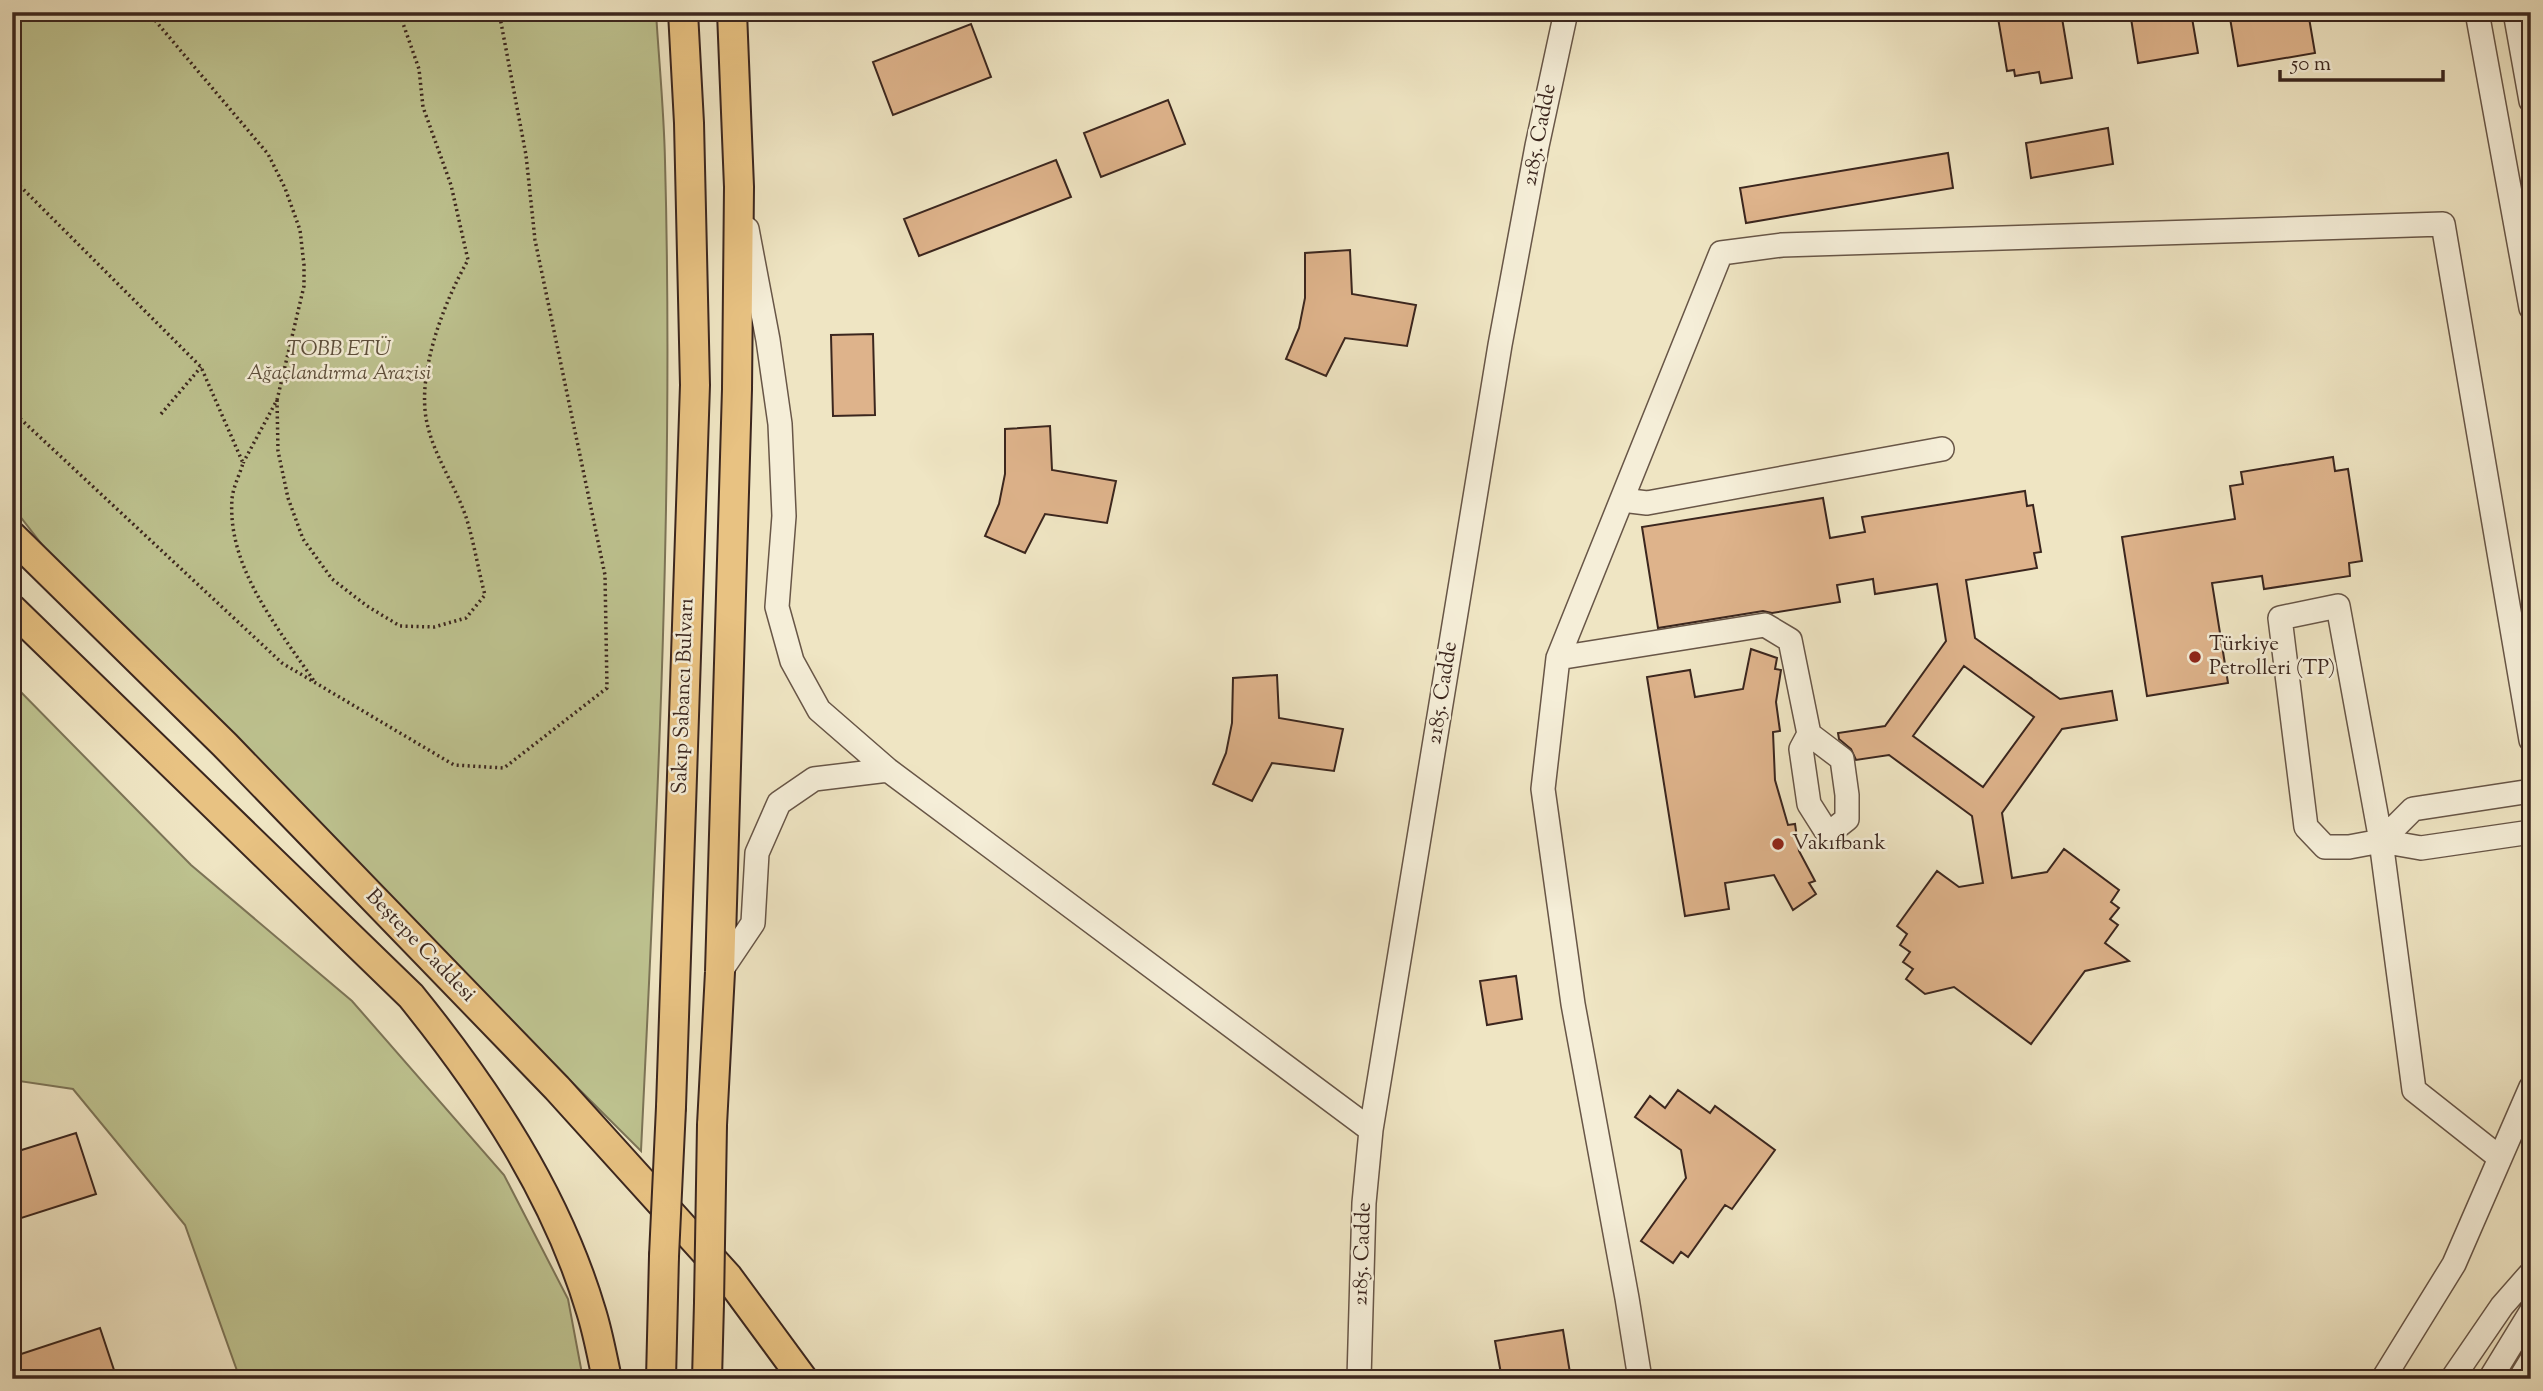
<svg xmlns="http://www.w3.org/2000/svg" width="2543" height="1391" font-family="'Sorts Mill Goudy',serif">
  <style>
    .green { fill: #bec390; stroke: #7c7457; stroke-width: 2 }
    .building { fill: #deb38b; stroke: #3b261e; stroke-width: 2; fill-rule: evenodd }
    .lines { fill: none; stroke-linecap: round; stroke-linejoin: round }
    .minor-casing { stroke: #685647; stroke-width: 26 }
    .major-casing { stroke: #3b261e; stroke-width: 32 }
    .path { stroke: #3b261e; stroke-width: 3.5; stroke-dasharray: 2 3.5; stroke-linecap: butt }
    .minor { stroke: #f5eed8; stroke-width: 23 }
    .major { stroke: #e8c282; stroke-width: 28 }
    .major-bridge-casing { stroke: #3b261e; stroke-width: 32; stroke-linecap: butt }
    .major-bridge { stroke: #e8c282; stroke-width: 28 }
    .poi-dot { fill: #8f2418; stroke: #f5eed8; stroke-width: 2.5 }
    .labels { text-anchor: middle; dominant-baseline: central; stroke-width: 5; stroke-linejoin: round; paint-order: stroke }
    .street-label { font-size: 21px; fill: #3b261e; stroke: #f5eed8 }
    .park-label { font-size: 21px; font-style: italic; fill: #5c4d3a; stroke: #f5eed8 }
    .poi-label { font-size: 21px; fill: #3b261e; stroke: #f5eed8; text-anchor: start }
  </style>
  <rect width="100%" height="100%" fill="#efe5c3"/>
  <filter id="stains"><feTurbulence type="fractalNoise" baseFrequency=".00286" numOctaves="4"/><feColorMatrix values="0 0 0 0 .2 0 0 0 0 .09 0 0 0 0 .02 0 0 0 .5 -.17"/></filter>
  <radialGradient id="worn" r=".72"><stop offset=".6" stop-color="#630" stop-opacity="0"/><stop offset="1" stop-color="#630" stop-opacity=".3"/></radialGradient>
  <path class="green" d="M12,12H656C659,62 664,111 665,161C674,491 657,821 641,1151L75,587L12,506Z
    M12,683L191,865L352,1001L504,1175L568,1299L583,1379H240L185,1225L73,1089L12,1080Z"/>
  <path class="building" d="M1997,12H2061L2072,78L2041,83L2039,72L2015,76L2014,70L2007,71Z
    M2130,12H2191L2198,53L2138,63Z
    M2229,12H2308L2315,53L2238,66Z
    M971,24L991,77L893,115L873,62Z
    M1168,100L1185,144L1101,177L1084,133Z
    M2108,128L2113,164L2031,178L2026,143Z
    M1948,153L1953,188L1746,223L1740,188Z
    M1056,160L1071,197L919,256L904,219Z
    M1350,250L1352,294L1416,305L1407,346L1345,338L1326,376L1286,359L1299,328L1305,298V253Z
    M873,334L875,415L833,416L831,335Z
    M1050,426L1052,470L1116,481L1107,523L1045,514L1025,553L985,536L999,504L1005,474V429Z
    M2333,457L2335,471L2348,469L2362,561L2349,563L2350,576L2264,589L2262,576L2212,583L2228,683L2147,696L2122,537L2235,519L2230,486L2243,484L2241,472Z
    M2025,491L2027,506L2033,505L2041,552L2034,553L2037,568L1966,580L1975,638L2060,699L2112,691L2117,720L2062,729L2002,813L2012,878L2047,872L2064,849L2119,890L2111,902L2119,908L2110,919L2118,925L2105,943L2129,961L2085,971L2031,1044L1954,987L1925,994L1906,979L1913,969L1903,962L1910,952L1900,945L1907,934L1897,926L1937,871L1959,887L1983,883L1972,816L1889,755L1856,760L1851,749L1839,739L1838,733L1885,726L1946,641L1937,584L1875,594L1873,579L1837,585L1840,602L1772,613L1763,611L1658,628L1642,527L1823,498L1830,538L1865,532L1862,517ZM1964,666L2034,717L1983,787L1913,736Z
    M1751,649L1777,658L1775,669L1781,670L1776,702L1780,731L1773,732L1775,780L1788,825L1795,824L1799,851L1815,881L1809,883L1816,894L1793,910L1774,875L1725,883L1729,909L1685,916L1647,677L1690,670L1695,697L1743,689Z
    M1277,675L1279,718L1343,729L1334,771L1272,763L1252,801L1213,784L1226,753L1232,723L1233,678Z
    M1516,976L1522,1019L1487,1025L1480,981Z
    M1678,1090L1710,1113L1715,1106L1775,1150L1732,1209L1725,1205L1688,1257L1681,1252L1673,1263L1641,1241L1686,1178L1681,1150L1635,1117L1650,1096L1665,1108Z
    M76,1133L96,1194L12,1221V1153Z
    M100,1328L117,1379H12V1357Z
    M1563,1330L1571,1379H1502L1495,1341Z"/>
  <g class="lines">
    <defs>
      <path id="minor" d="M2477,12L2531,308
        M2515,12L2531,101
        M747,229L768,340L780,424L784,516L777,607L792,661L819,710L888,770L1371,1130
        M1622,500L1647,503L1942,449
        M1558,658L1765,625L1790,640L1809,734L1801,749L1809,804L1828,834L1847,819V795L1842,759L1809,734
        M2381,841L2413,809L2531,791
        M720,972L753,923L757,853L779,803L814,779L888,770
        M2500,1158L2414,1090L2381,841L2338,606L2280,618L2306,827L2325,847H2349L2381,841L2421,848L2531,832
        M1359,1379L1364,1203L1371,1130L1500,345L1537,146L1566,12
        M1640,1379L1627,1298L1573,1004L1543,789L1558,658L1721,253L1782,245L2443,224L2531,740
        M2383,1379L2454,1264L2531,1087
        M2452,1379L2502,1306L2531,1273
        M2490,1379L2531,1312
        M2520,1379L2531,1361"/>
      <path id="major" d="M12,536L225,745L557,1088L728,1277L803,1379
        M12,609L411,996C487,1090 556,1194 591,1311C598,1333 602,1356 607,1379
        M671,1107L695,385L689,123L683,12
        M712,1125L720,972L737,389L739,187L732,12
        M661,1379L664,1256
        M707,1379L709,1303"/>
    </defs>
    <use href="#minor" class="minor-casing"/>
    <use href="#major" class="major-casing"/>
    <path class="path" d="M148,12L268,154L285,188L300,230L304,265V286L277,400L243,463
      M12,178L201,367L243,463C240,474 233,487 232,499C227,567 278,628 314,681
      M277,400L278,451L288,498L303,539L332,579L367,606L400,626L434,627L466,618L485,595C478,569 474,542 466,517C455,485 434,456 427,423C416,374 444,302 468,260L451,185L423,107L419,69L399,12
      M12,411L282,663L454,765L504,768L607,688L605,575L535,240L526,155L499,12
      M161,414L201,367"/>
    <use href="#minor" class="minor"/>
    <use href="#major" class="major"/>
    <defs>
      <path id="major-bridge" d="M664,1256L671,1107
        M709,1303L712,1125"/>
    </defs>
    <use href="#major-bridge" class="major-bridge-casing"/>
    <use href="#major-bridge" class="major-bridge"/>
  </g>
  <g class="poi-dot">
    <circle cx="2195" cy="657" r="7"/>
    <circle cx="1778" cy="844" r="7"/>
  </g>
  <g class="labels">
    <g class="street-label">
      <text transform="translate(1540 135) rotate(-79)">2185. Cadde</text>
      <text transform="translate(1443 693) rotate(-81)">2185. Cadde</text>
      <text transform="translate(684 696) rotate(-88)">Sakıp Sabancı Bulvarı</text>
      <text transform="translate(420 946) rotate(46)">Beştepe Caddesi</text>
      <text transform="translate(1363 1254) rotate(-88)">2185. Cadde</text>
    </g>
    <g class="park-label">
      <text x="339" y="350">TOBB ETÜ<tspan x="339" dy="24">Ağaçlandırma Arazisi</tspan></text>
    </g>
    <g class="poi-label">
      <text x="2209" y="645">Türkiye<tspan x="2209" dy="24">Petrolleri (TP)</tspan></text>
      <text x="1792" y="844">Vakıfbank</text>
    </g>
  </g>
  <rect width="2543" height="1391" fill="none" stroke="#efe5c3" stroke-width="42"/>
  <rect x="14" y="14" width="2515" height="1363" fill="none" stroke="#3b261e" stroke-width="3.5"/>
  <rect x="21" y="21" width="2501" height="1349" fill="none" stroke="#3b261e" stroke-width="2"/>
  <path d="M2280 70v10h163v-10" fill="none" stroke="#3b261e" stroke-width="3.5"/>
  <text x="2291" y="70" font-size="21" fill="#3b261e" stroke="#f5eed8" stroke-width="5" paint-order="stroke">50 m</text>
  <rect width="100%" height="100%" filter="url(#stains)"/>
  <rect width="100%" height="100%" fill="url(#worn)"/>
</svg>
